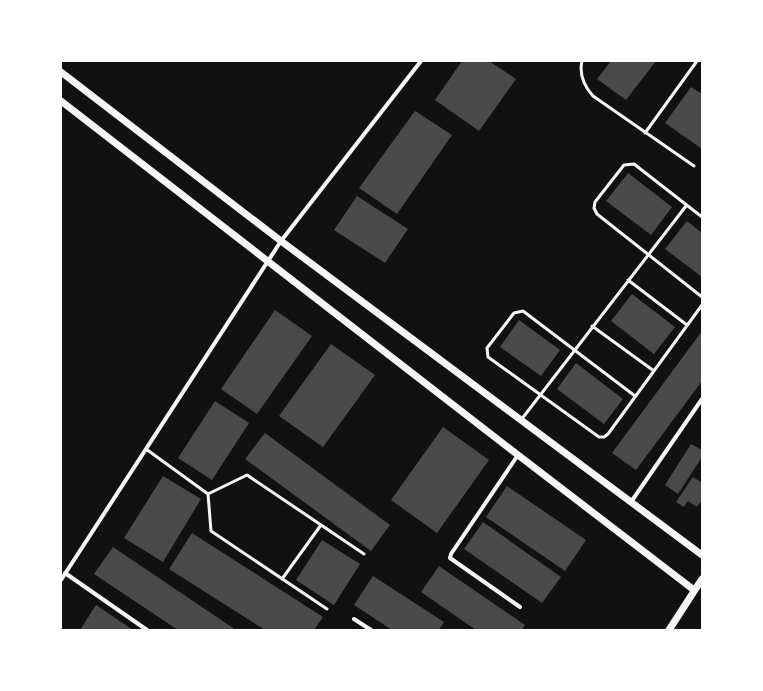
<svg xmlns="http://www.w3.org/2000/svg" width="763" height="691" font-family="Overpass,sans-serif">
  <style>
    .building { fill: #4a4a4a }
    .lines { fill: none; stroke-linecap: round; stroke-linejoin: round }
    .service { stroke: #f5f5f5; stroke-width: 3 }
    .minor { stroke: #f5f5f5; stroke-width: 4 }
    .tertiary { stroke: #f5f5f5; stroke-width: 7 }
  </style>
  <rect width="100%" height="100%" fill="#111"/>
  <path class="building" d="M462,61H489L516,79L479,131L435,100Z
    M611,61H656L626,100L597,79Z
    M691,87L702,94V149L665,123Z
    M415,111L452,135L397,214L359,188Z
    M628,173L672,207L651,235L606,201Z
    M357,196L408,229L385,263L334,230Z
    M687,221L702,233V277L665,249Z
    M632,294L675,327L654,354L611,321Z
    M275,310L312,336L257,414L221,389Z
    M519,320L560,350L541,376L500,347Z
    M702,331V381L636,470L612,453Z
    M331,344L375,375L323,447L279,416Z
    M576,363L623,399L604,424L557,389Z
    M215,401L249,423L212,480L178,458Z
    M443,427L489,460L437,533L391,500Z
    M265,433L390,525L371,551L245,459Z
    M691,444L702,450V457L678,494L665,485Z
    M163,476L201,499L163,562L124,538Z
    M693,477L702,483V500L697,507L688,501L684,507L676,502Z
    M507,486L586,540L565,571L486,517Z
    M483,522L561,577L542,603L464,549Z
    M192,533L323,617L314,630H265L169,569Z
    M322,540L360,564L334,605L296,580Z
    M113,547L236,630H178L94,574Z
    M439,566L525,625L522,630H476L421,592Z
    M373,576L444,622L439,630H392L354,605Z
    M96,605L133,630H80Z"/>
  <g class="lines">
    <path class="service" d="M582,61C579,74 584,86 593,96L694,166
      M645,133L697,61
      M702,217L634,164L624,165L595,202L594,208L597,214L702,297
      M628,280L687,325
      M592,326L654,371
      M635,396L523,311L514,313L487,348L488,357L599,437H604L608,434L702,305
      M521,420L686,206
      M146,449L208,494L247,475L364,554
      M208,494L211,531L327,609
      M282,579L321,525"/>
    <path class="minor" d="M518,455L451,554L450,558L520,607
      M631,502L702,399
      M65,573L147,630
      M61,580L281,241L421,61
      M354,619L371,630"/>
    <path class="tertiary" d="M61,72L281,241L702,555
      M61,101L518,455L694,590
      M669,630L702,579"/>
  </g>
  <rect width="763" height="691" fill="none" stroke="#ffffff" stroke-width="124"/>
</svg>
